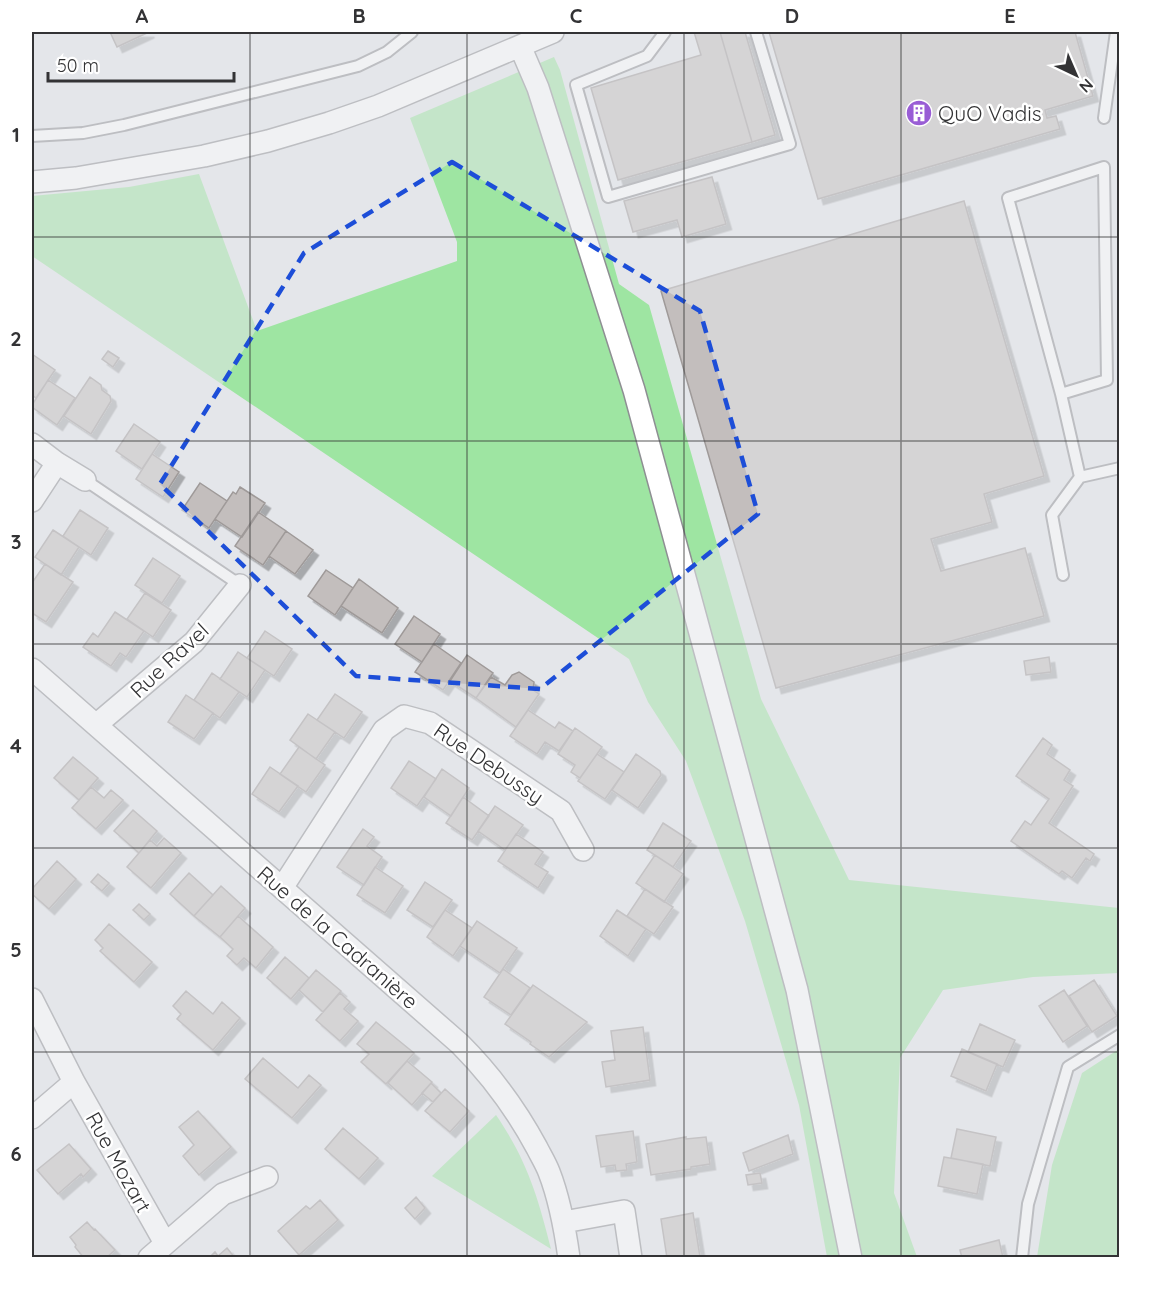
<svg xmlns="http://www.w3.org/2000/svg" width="1151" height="1289" font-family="Quicksand,sans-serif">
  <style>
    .green { fill: #9ee5a2 }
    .building { fill: #c3bebd; stroke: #9f9a99; stroke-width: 1.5; filter: url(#shadow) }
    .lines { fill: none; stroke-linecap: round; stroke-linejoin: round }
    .lane-casing { stroke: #8e8f93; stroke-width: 14 }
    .street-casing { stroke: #8e8f93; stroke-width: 24 }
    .lane { stroke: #fff; stroke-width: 10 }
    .street { stroke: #fff; stroke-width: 21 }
    .marked { fill: none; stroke: #1d4ed8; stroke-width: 4.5; stroke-dasharray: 12 8; stroke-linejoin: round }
    .grid { fill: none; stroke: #333335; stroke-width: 1.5; stroke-opacity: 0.55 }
    .labels { text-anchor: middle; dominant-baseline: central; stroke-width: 5; stroke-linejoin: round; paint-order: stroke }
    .poi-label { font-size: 21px; fill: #333335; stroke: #fff; text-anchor: start }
    .street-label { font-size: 21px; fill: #333335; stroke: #fff }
    .neatline { fill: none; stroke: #333335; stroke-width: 2 }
    .grid-label { font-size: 20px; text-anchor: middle; font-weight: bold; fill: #333335 }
  </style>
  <defs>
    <filter id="shadow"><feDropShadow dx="5.5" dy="5.5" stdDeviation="0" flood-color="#0004"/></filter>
  </defs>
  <rect width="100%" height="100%" fill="#e4e6ea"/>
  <path class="green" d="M554,57L560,70L619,284L649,305L761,699L849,880L1119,908V973L1033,977L943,990L900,1058L894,1193L917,1257H827L799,1105L745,921L686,761L648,702L629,659L32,256V196L129,187L199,174L257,331L457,261V242L410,118Z
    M1119,1049V1257H1037L1052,1165L1082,1073Z
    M496,1115C527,1160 538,1197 551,1249L432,1176Z"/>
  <path class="building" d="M110,32H149L117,47Z
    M694,32H720L752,142L618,180L591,88L701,55Z
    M720,32H745L775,135L752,142Z
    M769,32H1075L1093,96L1045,110L1047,118L1056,116L1060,129L818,199Z
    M712,177L726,224L682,237L677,220L633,232L624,201Z
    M964,201L1044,476L984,494L992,522L931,539L941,571L1025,548L1044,616L776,688L661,291Z
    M108,351L119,358L113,367L102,359Z
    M32,354L55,370L36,398L32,395Z
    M90,377L101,385L102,390L110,396L111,401L91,434L64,416Z
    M48,380L75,398L57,425L32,407V405Z
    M134,424L160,442L142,469L116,451Z
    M152,454L179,472L163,497L136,479Z
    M200,483L227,501L209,528L182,510Z
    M240,487L265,503L242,537L215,519L233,492L236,494Z
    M80,510L108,528L91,555L63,536Z
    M258,512L286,531L263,565L235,546Z
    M53,530L79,547L61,575L35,557Z
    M286,531L313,550L295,574L269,556Z
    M153,558L180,576L162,603L135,585Z
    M45,564L73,582L46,622L32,613V583Z
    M326,570L353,588L335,615L308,596Z
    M359,579L398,608L382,633L341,606Z
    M145,593L171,610L153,637L127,619Z
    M115,612L144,631L126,657L120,653L111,666L83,647L93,633L98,637Z
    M414,616L440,634L422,662L395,644Z
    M265,631L292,649L274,676L247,658Z
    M434,644L461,663L443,690L415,672Z
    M238,652L265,670L247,697L220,679Z
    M467,655L493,673L476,698L450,681Z
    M1049,657L1051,672L1026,675L1024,661Z
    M519,672L534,682L533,690L539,694L516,727L476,698L491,677L505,685L512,675Z
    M212,673L239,692L220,718L194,700Z
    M335,694L362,712L344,738L317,720Z
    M186,695L213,713L194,739L168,722Z
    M528,710L555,728L559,722L573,731L559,751L545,742L537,754L510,736Z
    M308,714L335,732L316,759L290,740Z
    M575,728L602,747L580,778L571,772L575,765L558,754Z
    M1043,738L1052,745L1047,754L1070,770L1064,780L1073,786L1049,823L1094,854L1090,861L1086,858L1072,878L1062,871L1059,874L1011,841L1025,821L1031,825L1049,799L1016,776Z
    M299,747L325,765L306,792L280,774Z
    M597,754L624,772L605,799L578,781Z
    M636,754L660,771L661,775L638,808L612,790Z
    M73,757L98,778L79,800L54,778Z
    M409,761L436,779L417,806L391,788Z
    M270,767L298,786L279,812L252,794Z
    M442,769L469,788L451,816L424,797Z
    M91,787L104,798L111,790L123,800L96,829L72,808Z
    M463,797L489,816L472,840L446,823Z
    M495,806L523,825L505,850L478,831Z
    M133,810L157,831L139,853L114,831Z
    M663,823L691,841L673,867L647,850Z
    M363,829L374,837L367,846L382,857L364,885L337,867Z
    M516,834L543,852L535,864L548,872L538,888L498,861Z
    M164,838L181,853L151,888L127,867L150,840L157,846Z
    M655,855L683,874L664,902L636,883Z
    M57,861L76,879L49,909L32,894V889Z
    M375,867L403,886L385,913L357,895Z
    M189,873L213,895L194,916L170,894Z
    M98,874L109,883L102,891L91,882Z
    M425,882L452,900L433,927L407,910Z
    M221,886L245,908L220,937L194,916Z
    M645,889L673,907L654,934L627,916Z
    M139,904L150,914L144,920L133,910Z
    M445,910L472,928L453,956L427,937Z
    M617,910L646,929L628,956L600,936Z
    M238,916L273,947L256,968L244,958L237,965L227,956L233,949L220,937Z
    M477,921L517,948L500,973L460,946Z
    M109,924L152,962L134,982L100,951L103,948L95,940Z
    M285,957L309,978L291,999L267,978Z
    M503,969L530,988L511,1015L484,997Z
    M316,970L341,991L323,1012L299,990Z
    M1094,980L1117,1016L1092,1032L1069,996Z
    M533,985L587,1022L549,1057L530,1044L531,1042L505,1024Z
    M1064,990L1087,1026L1063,1042L1039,1006Z
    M186,991L213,1014L222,1002L240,1018L213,1050L177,1019L181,1014L173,1006Z
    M340,993L350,1002L344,1009L358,1021L340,1041L316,1020Z
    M376,1022L414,1053L386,1084L361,1062L369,1054L357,1044Z
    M980,1024L1015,1040L1003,1067L968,1052Z
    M643,1027L650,1080L606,1087L602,1062L615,1060L611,1031Z
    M962,1049L997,1064L986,1091L951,1076Z
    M263,1058L298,1088L309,1075L321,1085L292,1118L245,1079Z
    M407,1061L432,1082L412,1105L388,1083Z
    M431,1083L441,1093L433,1102L422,1093Z
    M445,1089L469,1111L450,1132L425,1111Z
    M198,1111L231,1147L199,1175L183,1156L194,1145L179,1127Z
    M343,1128L378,1158L359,1179L325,1149Z
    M957,1129L996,1137L990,1166L951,1158Z
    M633,1131L637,1162L626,1164L627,1170L616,1171L615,1165L601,1167L596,1136Z
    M788,1135L793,1154L749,1171L743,1153Z
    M686,1137V1139L706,1137L710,1164L691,1167V1169L651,1175L646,1144Z
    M69,1144L91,1169L83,1177L81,1174L58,1194L37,1170Z
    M944,1157L983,1164L977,1194L938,1186Z
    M760,1173L762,1183L748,1185L746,1175Z
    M416,1197L425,1208L415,1219L405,1208Z
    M320,1200L338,1220L299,1255L278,1231L306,1206L310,1209Z
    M693,1213L700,1257L667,1258L661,1219Z
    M87,1222L94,1230L95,1229L115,1250L106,1258H84L75,1247L76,1245L70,1237Z
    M999,1240L1003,1258H962L960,1250Z
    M227,1248L235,1258H209L215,1252L218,1256Z"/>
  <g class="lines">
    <defs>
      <path id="lane" d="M665,32L647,56L576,85L608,197L790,144L756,32
        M1104,118L1116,32
        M32,136L83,133L124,125L358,66L387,52L412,32
        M1061,394L1107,380L1104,167L1008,198L1061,394L1080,477L1052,515L1063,575
        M1080,477L1120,468
        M85,480L240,585
        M1022,1258L1028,1204L1068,1067L1120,1035"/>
      <path id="street" d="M520,46L538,88L634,390L797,990L851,1258
        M32,182L76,178L204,156L268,141L329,123L378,106L553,32
        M32,444L57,463L85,480
        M32,501L57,463
        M32,669L460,1044C491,1075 516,1109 537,1148C541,1156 546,1164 549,1172C560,1200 565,1229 569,1258
        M96,725L194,642L240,585
        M282,888L384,730L404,716L430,723L561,811L583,850
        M32,999L74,1082L165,1243
        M32,1118L74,1082
        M564,1222L624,1211L631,1258
        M149,1258L223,1194L267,1177"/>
    </defs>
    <use href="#lane" class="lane-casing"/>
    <use href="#street" class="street-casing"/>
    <use href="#lane" class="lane"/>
    <use href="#street" class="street"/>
  </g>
  <path d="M0 0H1151V1289H0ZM452,162L700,311L758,514L540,689L356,676L160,484L304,253Z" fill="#e4e6ea" fill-opacity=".55" fill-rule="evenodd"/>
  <path class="marked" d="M452,162L700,311L758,514L540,689L356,676L160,484L304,253Z"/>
  <path class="grid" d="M250,32V1258M467,32V1258M684,32V1258M901,32V1258M32,237H1120M32,441H1120M32,644H1120M32,848H1120M32,1052H1120"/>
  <defs>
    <symbol id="building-disc" viewBox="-11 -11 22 22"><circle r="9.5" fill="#995dd5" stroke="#fff"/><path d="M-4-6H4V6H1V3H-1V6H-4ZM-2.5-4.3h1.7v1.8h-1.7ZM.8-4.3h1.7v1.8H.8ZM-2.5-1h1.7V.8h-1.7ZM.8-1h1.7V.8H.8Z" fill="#fff"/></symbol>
  </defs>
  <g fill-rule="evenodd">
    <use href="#building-disc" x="904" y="98" width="30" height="30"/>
  </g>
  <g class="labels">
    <g class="poi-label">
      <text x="938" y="113">QuO Vadis</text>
    </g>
    <g class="street-label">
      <text transform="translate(169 660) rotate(-43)">Rue Ravel</text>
      <text transform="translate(489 763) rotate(34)">Rue Debussy</text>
      <text transform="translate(338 937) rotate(41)">Rue de la Cadranière</text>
      <text transform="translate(119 1162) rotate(61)">Rue Mozart</text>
    </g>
  </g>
  <rect width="1151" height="1289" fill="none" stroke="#ffffff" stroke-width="66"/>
  <g transform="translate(1076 75) rotate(136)" stroke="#ffffff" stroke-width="4.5" paint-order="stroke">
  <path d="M0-4.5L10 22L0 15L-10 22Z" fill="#333335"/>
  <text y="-9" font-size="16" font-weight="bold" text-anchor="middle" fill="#333335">N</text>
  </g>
  <path d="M48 72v9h186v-9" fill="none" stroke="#333335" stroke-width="3"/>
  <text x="57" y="72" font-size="18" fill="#333335" stroke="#ffffff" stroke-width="4.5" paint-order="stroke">50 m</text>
  <rect x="33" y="33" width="1085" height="1223" class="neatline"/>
  <g class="grid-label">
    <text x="142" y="23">A</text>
    <text x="359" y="23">B</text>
    <text x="576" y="23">C</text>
    <text x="792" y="23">D</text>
    <text x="1010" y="23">E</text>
    <text x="16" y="142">1</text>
    <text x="16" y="346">2</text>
    <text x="16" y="549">3</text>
    <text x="16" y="753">4</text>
    <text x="16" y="957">5</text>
    <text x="16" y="1161">6</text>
  </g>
</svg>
